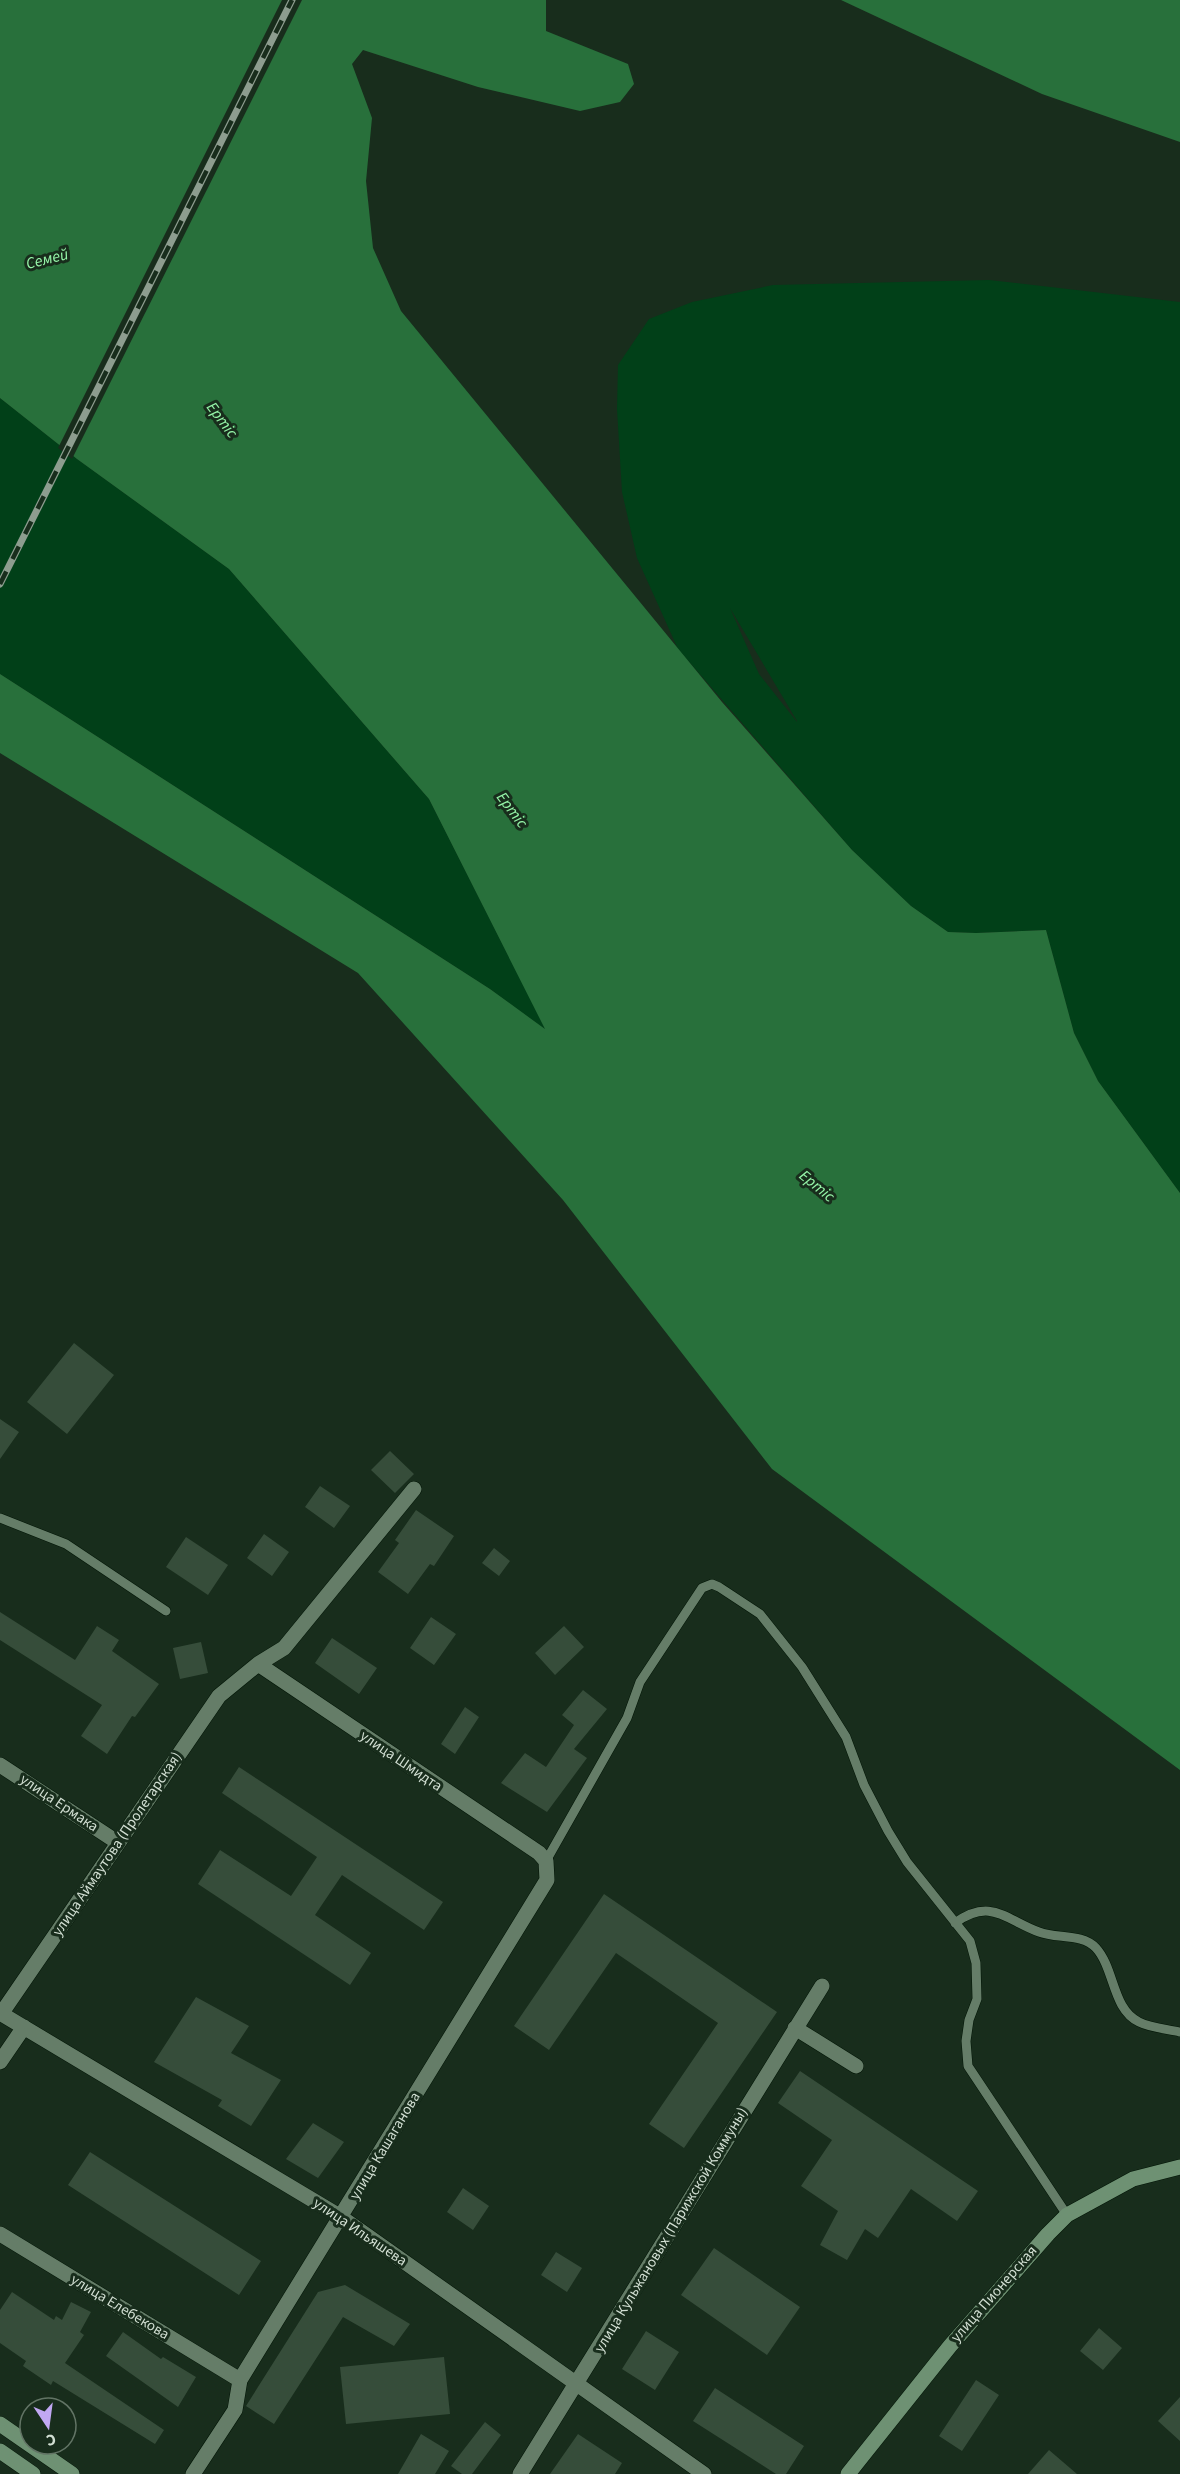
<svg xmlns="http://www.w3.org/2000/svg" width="1180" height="2474" font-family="'Source Sans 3',sans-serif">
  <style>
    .green { fill: #014018; fill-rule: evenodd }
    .water { fill: #28703b }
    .pier { fill: #182d1c }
    .building { fill: #364d3a }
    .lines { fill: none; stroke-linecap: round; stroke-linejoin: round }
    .lane-casing { stroke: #021506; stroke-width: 10 }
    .street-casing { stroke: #021506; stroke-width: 16 }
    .secondary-casing { stroke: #021506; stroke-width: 16 }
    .lane { stroke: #657d68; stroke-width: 9 }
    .street { stroke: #657d68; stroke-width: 15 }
    .secondary { stroke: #6e9173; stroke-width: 15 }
    .rail-casing { stroke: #8d9d8f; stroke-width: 7 }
    .rail { stroke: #182d1c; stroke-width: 4.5; stroke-dasharray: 14; stroke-linecap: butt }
    .labels { text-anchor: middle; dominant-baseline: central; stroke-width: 6; stroke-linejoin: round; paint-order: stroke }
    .street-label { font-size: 15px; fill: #d1ded2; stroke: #182d1c }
    .water-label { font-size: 16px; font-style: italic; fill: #96f6a9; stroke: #182d1c }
  </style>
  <rect width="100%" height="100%" fill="#182d1c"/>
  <path class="green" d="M989,280L1180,302V1193L1098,1081L1074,1033L1046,930L976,933L948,932L911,906L852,850L678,649L637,558L622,492L617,409L618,365L649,319L692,302L773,285ZM730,608L797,721V722L759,674Z
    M0,398L77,459L229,569L429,799L546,1030L490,989L0,674Z"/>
  <path class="water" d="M0,0H546V31L628,64L634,84L620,102L580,111L478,87L363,50L352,64L372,118L366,181L373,248L401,311L722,702L852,850L911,906L948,932L976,933L1046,930L1074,1033L1098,1081L1180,1193V1770L772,1469L563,1200L358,973L0,753V674L490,989L545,1029L429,799L229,569L77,459L0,398Z
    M841,0H1180V142L1042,94Z"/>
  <path class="pier" d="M282,0H302L72,459L58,448Z"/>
  <path class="building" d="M74,1343L114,1375L67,1434L27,1402Z
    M0,1419L19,1432L0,1459Z
    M390,1451L414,1474L395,1493L371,1470Z
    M320,1486L350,1506L334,1528L305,1507Z
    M416,1510L454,1536L434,1566L430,1564L408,1594L378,1572L399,1543L395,1540Z
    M264,1534L289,1552L272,1576L247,1558Z
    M186,1537L228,1565L208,1595L166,1567Z
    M494,1548L510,1561L499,1576L482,1563Z
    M0,1612L75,1660L97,1626L119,1640L112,1651L159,1684L135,1717L132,1716L107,1754L81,1736L102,1705L0,1640Z
    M431,1617L456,1634L434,1665L410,1648Z
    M564,1626L584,1647L555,1675L535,1653Z
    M332,1638L377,1668L359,1694L315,1663Z
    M201,1642L208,1673L180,1679L173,1648Z
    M583,1690L607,1709L574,1749L587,1758L547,1812L501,1783L525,1753L546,1767L574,1725L562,1715Z
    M465,1707L479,1717L455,1754L441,1744Z
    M239,1767L443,1902L424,1930L342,1875L315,1915L371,1953L350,1985L198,1884L220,1850L291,1896L317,1857L222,1793Z
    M604,1894L777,2012L684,2148L649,2124L718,2023L616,1953L549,2050L514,2026Z
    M196,1997L249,2026L231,2053L281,2080L251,2126L218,2106L222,2100L154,2062Z
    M800,2071L978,2191L957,2221L911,2189L878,2238L865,2229L847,2260L820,2245L838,2211L801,2186L832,2140L778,2103Z
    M313,2123L344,2142L318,2178L286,2159Z
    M90,2152L261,2261L239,2295L68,2185Z
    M463,2188L489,2206L473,2230L447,2212Z
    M714,2248L800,2307L767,2355L681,2295Z
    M556,2252L582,2268L567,2292L541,2275Z
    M345,2285L410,2324L394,2346L343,2317L274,2424L246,2406L318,2292Z
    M12,2292L54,2320L56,2316L62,2320L71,2302L91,2312L80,2332L84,2335L65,2363L164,2430L155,2444L53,2381L51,2385L23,2366L26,2361L0,2343V2310Z
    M1099,2328L1122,2348L1103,2370L1080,2351Z
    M646,2331L679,2352L655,2390L622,2369Z
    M123,2332L161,2359L163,2357L196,2377L178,2407L106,2356Z
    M444,2357L450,2414L346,2424L340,2367Z
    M976,2380L999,2395L962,2451L939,2436Z
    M715,2388L804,2446L786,2474H776L693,2421Z
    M1180,2397V2441L1158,2421Z
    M485,2422L501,2435L472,2474H462L451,2466Z
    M421,2434L449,2451L435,2474H398Z
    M578,2434L622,2463L615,2474H550Z
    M1049,2450L1077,2474H1028Z"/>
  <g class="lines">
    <defs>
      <path id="lane" d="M0,1518L66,1544L166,1611
        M546,1861L627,1718L640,1682L702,1588L712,1584L719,1587L760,1614L802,1667L846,1737L864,1785L888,1831L907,1862L970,1941L976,1963L977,1999L969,2020L966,2041L968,2066L1067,2215
        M955,1923C991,1897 1006,1920 1039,1932C1057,1939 1082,1933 1096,1948C1115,1969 1112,2009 1139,2022C1151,2028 1167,2029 1180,2032"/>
      <path id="street" d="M258,1664L284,1648L414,1489
        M0,1765L117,1842
        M0,2013L341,2217L704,2474
        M1,2014L219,1696L258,1664L539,1853L546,1861L547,1880L240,2380L235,2410L193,2474
        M795,2028L856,2066
        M0,2062L24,2027
        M0,2234L240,2380
        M520,2474L822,1986"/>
      <path id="secondary" d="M0,2424L72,2474
        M0,2451L33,2474
        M848,2474L950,2346L1048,2234L1067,2215L1133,2179L1180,2167"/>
    </defs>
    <use href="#lane" class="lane-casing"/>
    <use href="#street" class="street-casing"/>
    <use href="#secondary" class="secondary-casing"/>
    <use href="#lane" class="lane"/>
    <use href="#street" class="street"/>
    <use href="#secondary" class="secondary"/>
    <defs>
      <path id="rail" d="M0,584L292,0"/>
    </defs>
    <use href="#rail" class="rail-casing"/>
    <use href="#rail" class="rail"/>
  </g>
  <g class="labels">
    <g class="street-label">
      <text transform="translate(401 1761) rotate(34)">улица Шмидта</text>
      <text transform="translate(59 1803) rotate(34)">улица Ермака</text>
      <text transform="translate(117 1844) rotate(-56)">улица Аймаутова (Пролетарская)</text>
      <text transform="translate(385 2146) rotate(-59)">улица Кашаганова</text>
      <text transform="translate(671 2230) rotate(-59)">улица Кульжановых (Парижской Коммуны)</text>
      <text transform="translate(360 2232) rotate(34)">улица Ильяшева</text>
      <text transform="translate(994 2294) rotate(-49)">улица Пионерская</text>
      <text transform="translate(120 2307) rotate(31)">улица Елебекова</text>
    </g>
    <g class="water-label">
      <text transform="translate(47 259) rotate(-14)">Семей</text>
      <text transform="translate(222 420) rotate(53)">Ертіс</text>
      <text transform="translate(512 810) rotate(53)">Ертіс</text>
      <text transform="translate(817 1186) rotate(39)">Ертіс</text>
    </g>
  </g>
  <g transform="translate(48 2426) rotate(167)"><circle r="28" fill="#182d1c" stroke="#627465" stroke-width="1.5"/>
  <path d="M0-4.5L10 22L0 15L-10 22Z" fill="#c1a8f3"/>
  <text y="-9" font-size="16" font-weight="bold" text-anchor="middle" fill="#d1ded2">С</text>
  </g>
</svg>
